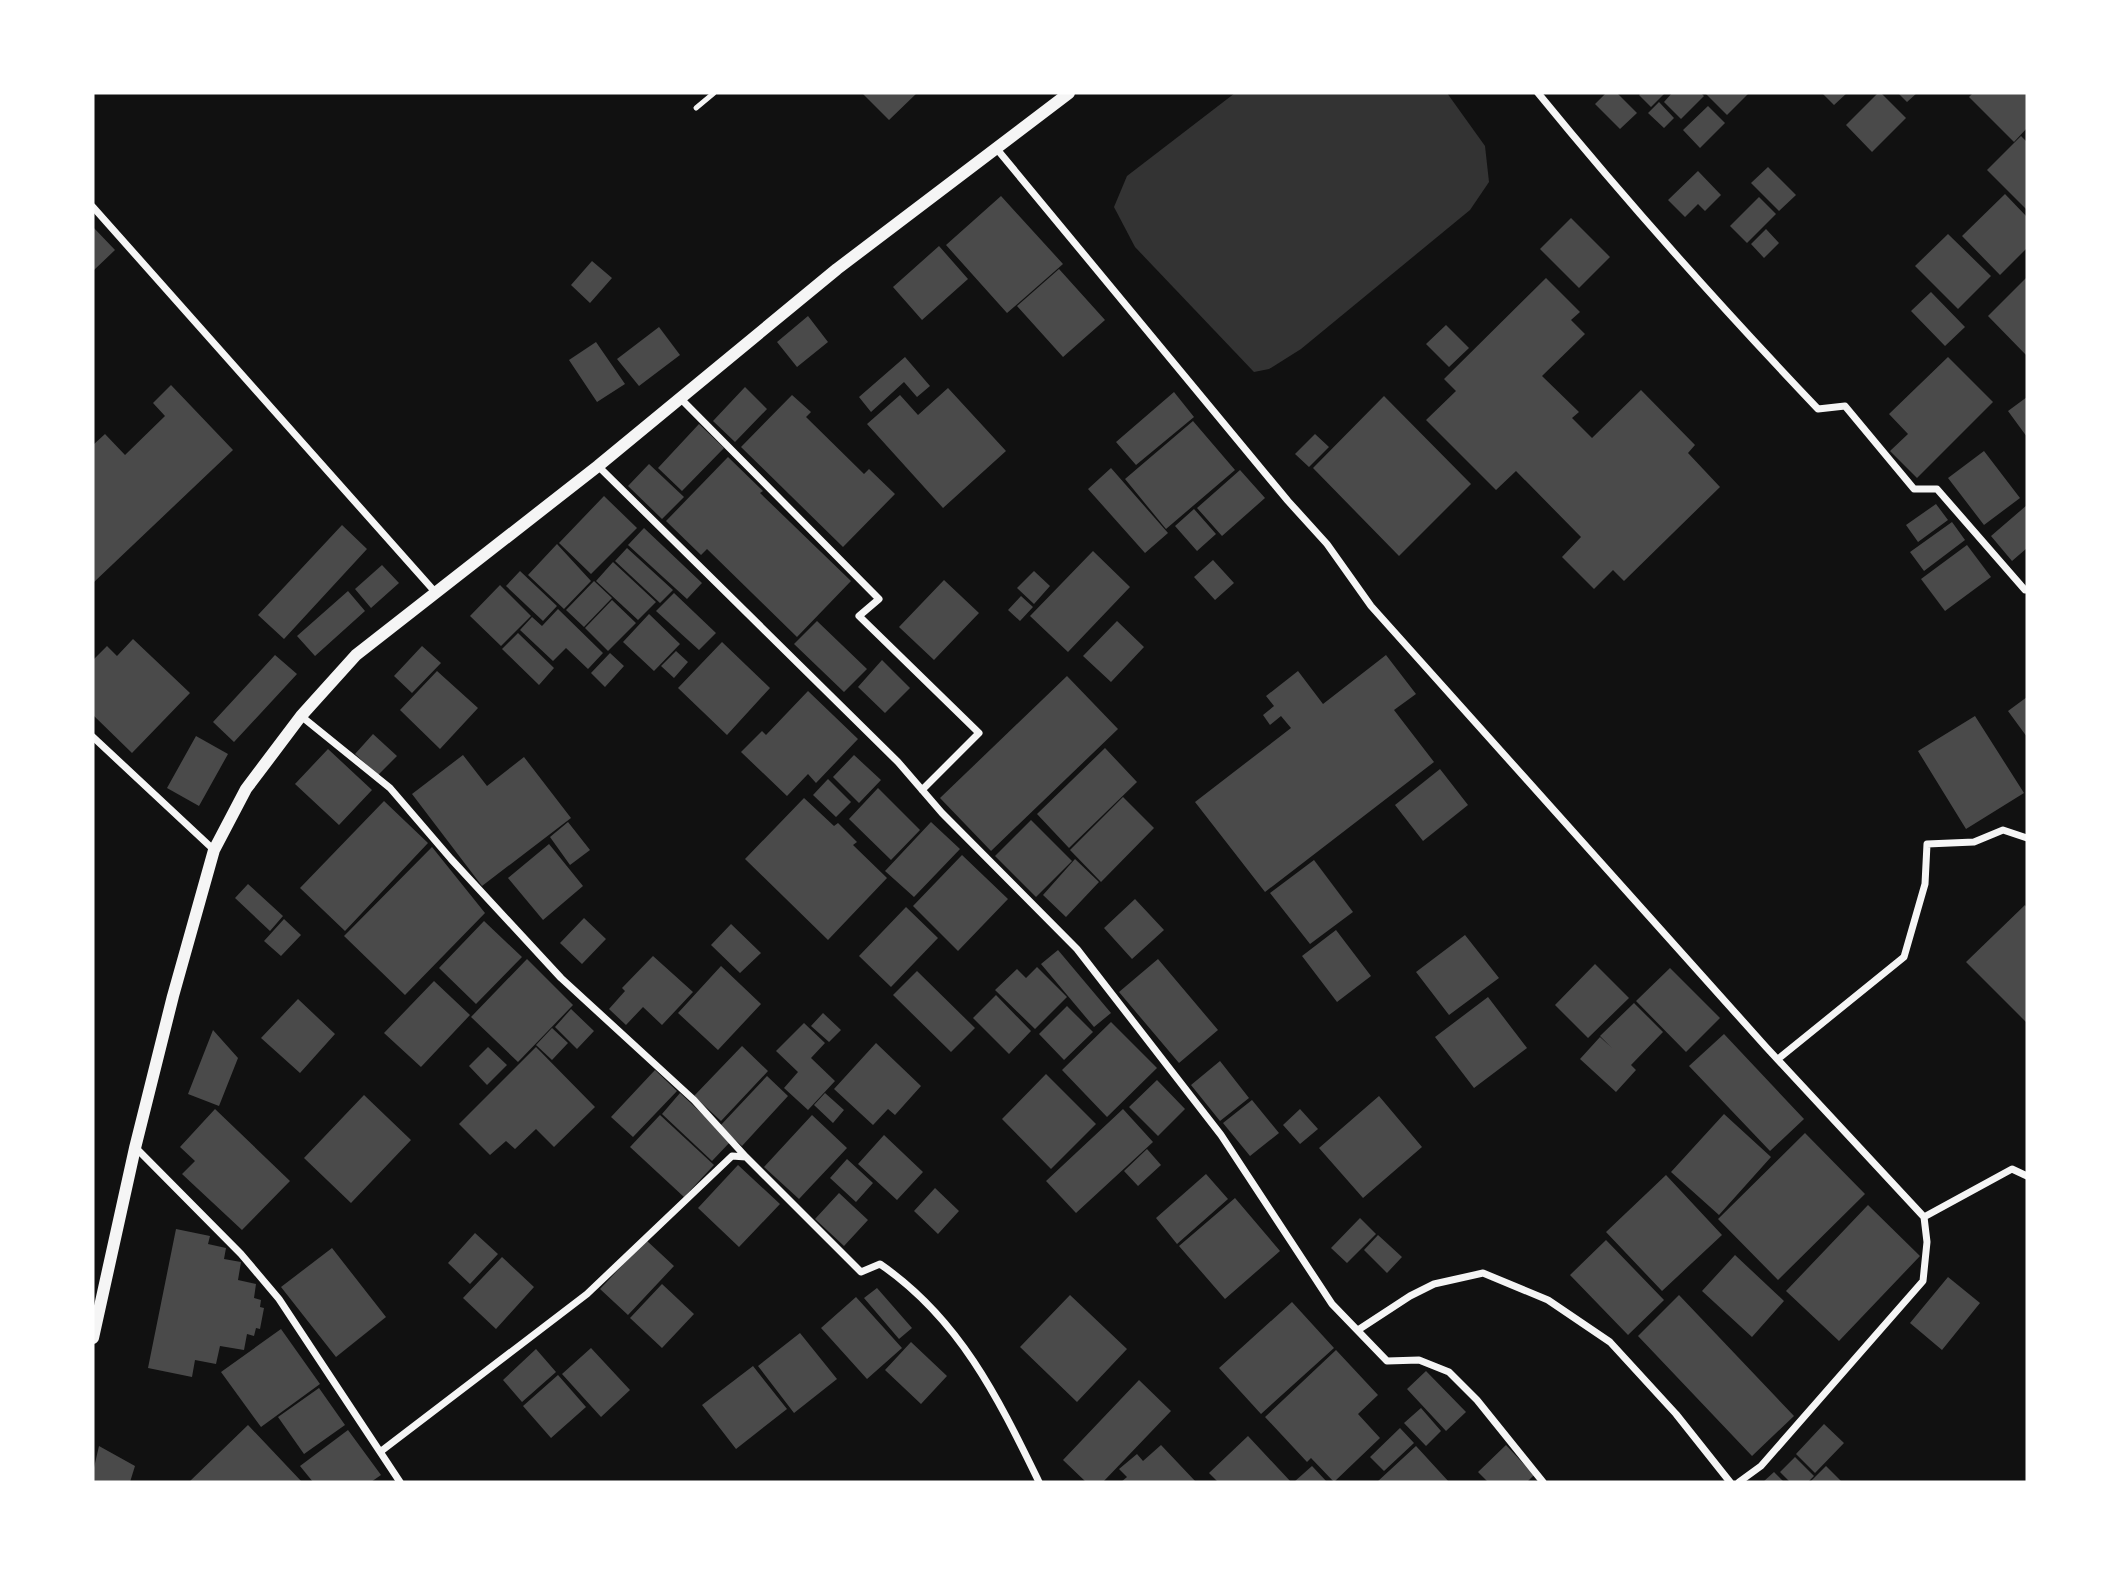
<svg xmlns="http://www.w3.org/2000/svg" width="2120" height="1575" font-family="'Work Sans',sans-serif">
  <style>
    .water { fill: #333 }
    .building { fill: #4a4a4a }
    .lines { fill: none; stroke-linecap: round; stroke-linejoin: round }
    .service { stroke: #f5f5f5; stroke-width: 5 }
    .minor { stroke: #f5f5f5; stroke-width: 7 }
    .tertiary { stroke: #f5f5f5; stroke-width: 12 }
  </style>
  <rect width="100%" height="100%" fill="#111"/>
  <path class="water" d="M1235,93H1447L1485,146L1489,182L1470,210L1301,349L1269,369L1254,372L1135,247L1114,207L1127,176Z"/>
  <path class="building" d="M862,93H917L889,120Z
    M1606,93H1617L1637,113L1620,129L1595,104Z
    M1641,93H1665L1651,107L1639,95Z
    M1672,93H1701L1704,96L1681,119L1664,102Z
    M1705,93H1749L1727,115Z
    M1822,93H1847L1834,105Z
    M1878,93H1881L1906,118L1872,152L1846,125Z
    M1898,93H1917L1907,102Z
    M1973,93H2027V128L2014,142L1969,97Z
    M1659,102L1674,118L1664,128L1648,113Z
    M1708,106L1725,123L1700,148L1683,130Z
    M2021,136L2027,142V210L1987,170Z
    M1768,167L1796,195L1779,211L1751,183Z
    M1698,171L1721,195L1705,211L1698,204L1685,217L1668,200Z
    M2005,194L2027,217V248L2000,275L1962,236Z
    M1001,196L1063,264L1007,313L946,245Z
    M1759,197L1776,214L1747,243L1730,226Z
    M1571,218L1610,257L1579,288L1540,249Z
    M93,227L115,250L93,271Z
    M1766,229L1779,243L1764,258L1751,244Z
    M1948,234L1991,276L1958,309L1915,266Z
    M939,246L968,279L922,320L893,287Z
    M592,261L612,278L590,303L571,285Z
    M1059,269L1105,320L1063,357L1017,306Z
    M2027,277V356L1988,316Z
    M1546,278L1580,312L1571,320L1585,334L1542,376L1579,412L1572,418L1592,438L1641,390L1695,445L1688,453L1720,487L1624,581L1613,570L1594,589L1562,557L1581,537L1516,471L1496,490L1426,420L1456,391L1444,379Z
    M1931,292L1965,327L1945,346L1911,311Z
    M808,316L828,342L797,367L777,342Z
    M1446,325L1469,348L1449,367L1426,344Z
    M659,327L680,355L639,386L617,359Z
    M596,342L625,384L597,402L569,360Z
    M905,357L930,386L917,397L904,382L871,412L859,397Z
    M1948,357L1993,402L1917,478L1890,451L1908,434L1889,414Z
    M171,385L233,450L93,583V445L105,434L125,455L165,416L153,403Z
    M745,387L767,409L735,442L713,421Z
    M948,388L1006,451L943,508L867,424L900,395L918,415Z
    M1174,392L1194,417L1136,465L1116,442Z
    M792,395L811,412L806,417L864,474L869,469L895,494L843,547L741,447Z
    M1384,396L1471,484L1399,556L1313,468Z
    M2027,397V437L2008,411Z
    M1193,421L1235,470L1166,529L1125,479Z
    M699,424L724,448L682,491L658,468Z
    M1315,434L1329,447L1309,467L1295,454Z
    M1984,451L2020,498L1984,525L1948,478Z
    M728,457L763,491L760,493L851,581L797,637L707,549L701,555L666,521Z
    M649,464L684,497L662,519L628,486Z
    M1111,468L1168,533L1145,553L1088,489Z
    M1240,470L1265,498L1222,536L1197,508Z
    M604,496L637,528L591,574L559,543Z
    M1936,504L1948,520L1918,542L1906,525Z
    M2027,505V548L2012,561L1991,536Z
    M1194,509L1216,534L1197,551L1175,526Z
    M1952,522L1965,540L1924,571L1910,552Z
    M342,525L367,549L284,639L258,615Z
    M644,528L702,583L687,599L628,545Z
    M557,544L591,581L564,609L528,575Z
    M1967,545L1991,577L1945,611L1921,579Z
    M627,548L673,590L660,603L615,561Z
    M1093,551L1130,587L1068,652L1030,616Z
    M1213,560L1234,583L1215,600L1194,577Z
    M613,562L656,602L638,620L596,581Z
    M382,565L399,583L371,608L355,589Z
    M520,571L557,606L543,621L506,586Z
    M1034,571L1050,586L1034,604L1017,588Z
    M944,580L979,613L934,660L899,627Z
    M594,581L612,598L584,627L566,610Z
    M500,585L531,616L501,646L470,616Z
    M348,591L365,611L315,656L297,636Z
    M674,593L716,633L699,650L656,611Z
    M1021,596L1033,607L1020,621L1008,610Z
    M612,600L636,623L608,651L585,628Z
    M558,609L603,653L588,669L566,648L553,661L520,630L532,617L542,626Z
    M649,614L680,644L654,671L623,642Z
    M817,621L867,669L844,692L794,644Z
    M1117,621L1144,647L1111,682L1083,656Z
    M518,633L554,668L539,685L502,649Z
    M133,639L190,693L132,753L93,715V660L107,646L117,656Z
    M722,642L770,688L727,735L678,688Z
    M422,646L441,663L412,693L394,676Z
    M676,651L688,662L674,678L661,666Z
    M610,653L624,666L605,687L591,673Z
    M275,655L297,674L234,742L213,722Z
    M1386,655L1416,694L1394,710L1434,762L1265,892L1195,802L1291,728L1281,716L1270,725L1263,715L1274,706L1266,696L1298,671L1323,704Z
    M882,660L910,688L885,713L858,687Z
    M437,671L478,708L440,749L400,710Z
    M1067,676L1118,729L991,851L940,798Z
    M808,691L858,739L816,783L808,774L787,796L741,752L762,731L766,735Z
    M2027,697V737L2008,711Z
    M1975,716L2024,793L1966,829L1918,751Z
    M373,734L397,756L378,775L355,754Z
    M196,736L228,754L199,806L167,788Z
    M1105,748L1137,782L1069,848L1037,814Z
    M328,749L372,790L339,825L295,784Z
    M463,755L487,786L524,757L571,818L482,886L412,794Z
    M854,755L881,780L859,803L833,777Z
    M1440,769L1468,805L1423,841L1395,805Z
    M828,779L851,802L836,817L813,795Z
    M878,788L920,830L891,860L849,819Z
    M1123,797L1154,828L1101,882L1070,850Z
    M804,798L834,826L838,823L857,842L853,845L887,878L828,940L745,859Z
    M384,801L428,843L345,931L300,888Z
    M1031,820L1072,861L1036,897L995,856Z
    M568,822L590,850L570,865L550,837Z
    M931,822L960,849L914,897L885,871Z
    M549,844L583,886L543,920L508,878Z
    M432,847L485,913L405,995L344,936Z
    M962,855L1008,899L958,951L913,906Z
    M1075,859L1099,882L1066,917L1043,895Z
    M1314,860L1353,912L1310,944L1270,893Z
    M248,884L283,916L270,931L235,898Z
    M1135,899L1164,930L1132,959L1104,928Z
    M2025,905L2027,908V1023L1966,962Z
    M906,907L938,938L891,987L859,956Z
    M584,918L606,939L582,964L560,943Z
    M284,919L301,935L281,956L264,941Z
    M484,921L522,957L476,1004L439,968Z
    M731,924L761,953L740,973L711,945Z
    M1336,930L1371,976L1337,1002L1302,956Z
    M1465,935L1499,978L1449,1015L1416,972Z
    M1058,950L1111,1013L1094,1027L1041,964Z
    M653,956L693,992L662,1025L643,1007L626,1025L609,1009L625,991L622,988Z
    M527,959L573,1005L518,1062L471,1017Z
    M1158,959L1218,1030L1179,1063L1119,992Z
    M1595,964L1629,998L1588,1038L1555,1005Z
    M721,966L761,1004L718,1050L678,1013Z
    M1037,967L1067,997L1035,1029L995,990L1017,969L1026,978Z
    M1670,968L1720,1018L1686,1052L1636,1001Z
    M917,971L975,1028L951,1052L893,995Z
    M434,981L470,1015L421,1067L384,1033Z
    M996,995L1031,1031L1009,1054L973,1018Z
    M1488,997L1527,1048L1474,1088L1435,1037Z
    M298,999L335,1034L300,1073L261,1038Z
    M1634,1003L1663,1032L1631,1065L1636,1070L1616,1092L1580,1059L1600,1037L1612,1048L1600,1036Z
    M1067,1006L1093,1032L1064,1060L1039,1034Z
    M571,1009L594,1031L577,1049L555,1027Z
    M823,1013L841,1030L829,1042L811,1026Z
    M1111,1022L1157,1068L1107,1117L1062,1070Z
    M804,1023L825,1043L811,1058L835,1081L808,1110L784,1088L798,1072L776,1051Z
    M552,1028L568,1043L552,1060L536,1045Z
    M213,1030L238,1058L219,1106L188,1094Z
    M1724,1034L1804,1119L1770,1151L1689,1066Z
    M876,1043L921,1086L895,1115L888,1109L873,1125L834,1089Z
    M742,1046L768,1071L721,1121L694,1096Z
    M488,1047L507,1065L487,1085L469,1066Z
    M536,1047L595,1107L554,1147L536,1129L515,1149L506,1141L490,1155L459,1124Z
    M1220,1061L1249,1098L1220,1121L1191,1085Z
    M655,1070L677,1091L633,1137L611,1117Z
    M1046,1074L1096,1124L1051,1169L1002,1119Z
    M767,1076L788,1096L742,1146L720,1126Z
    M1157,1080L1185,1109L1158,1136L1129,1107Z
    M680,1093L731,1141L712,1161L662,1114Z
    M825,1093L844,1110L833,1123L814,1105Z
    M364,1095L411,1140L351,1203L304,1158Z
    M1379,1096L1422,1147L1363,1198L1319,1148Z
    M1252,1100L1279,1133L1250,1156L1223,1123Z
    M215,1109L290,1181L242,1230L182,1174L195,1161L180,1147Z
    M1123,1109L1153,1142L1076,1213L1046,1181Z
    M1300,1109L1318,1129L1300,1144L1283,1125Z
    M1724,1114L1771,1157L1719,1215L1671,1172Z
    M660,1115L714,1165L684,1197L630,1147Z
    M812,1115L847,1148L799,1199L764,1167Z
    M1805,1133L1865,1194L1778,1280L1718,1219Z
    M884,1135L923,1172L897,1200L858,1164Z
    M1147,1149L1161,1165L1138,1186L1124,1171Z
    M847,1159L873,1183L856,1202L830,1178Z
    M738,1165L780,1204L739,1247L698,1208Z
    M1206,1174L1228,1199L1177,1244L1156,1218Z
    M1666,1175L1722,1235L1662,1291L1606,1232Z
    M935,1188L959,1211L938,1234L914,1211Z
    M839,1193L868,1220L844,1246L815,1219Z
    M1235,1198L1280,1251L1225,1299L1179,1246Z
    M1868,1205L1920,1256L1839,1341L1786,1291Z
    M1360,1218L1376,1234L1347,1263L1331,1248Z
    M176,1229L210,1236L208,1244L226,1248L224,1259L241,1262L238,1280L256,1284L254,1298L261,1300L260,1307L264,1308L260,1329L256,1328L254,1336L247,1334L244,1350L220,1346L216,1364L195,1360L192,1377L148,1368Z
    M475,1233L498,1254L470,1284L448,1263Z
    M1378,1235L1402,1257L1387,1273L1364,1250Z
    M646,1240L674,1266L628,1315L600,1289Z
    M1606,1240L1664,1300L1628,1335L1570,1275Z
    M332,1248L386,1317L336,1357L281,1287Z
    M1735,1255L1784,1301L1752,1337L1702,1291Z
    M502,1257L534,1287L496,1329L463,1298Z
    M1948,1277L1980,1303L1942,1350L1910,1323Z
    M662,1284L694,1314L662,1348L630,1318Z
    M877,1288L912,1328L899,1339L864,1298Z
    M1070,1295L1127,1349L1077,1402L1020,1347Z
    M1679,1295L1794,1416L1752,1456L1638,1336Z
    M856,1297L902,1348L867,1379L821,1328Z
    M1292,1302L1334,1348L1261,1414L1219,1368Z
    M281,1329L320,1384L261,1427L221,1372Z
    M800,1333L837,1379L794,1413L758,1366Z
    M911,1342L947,1376L921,1404L885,1370Z
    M591,1348L630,1390L601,1417L562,1374Z
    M536,1349L556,1372L522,1402L503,1380Z
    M1336,1350L1378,1395L1358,1414L1380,1438L1334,1482L1311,1458L1307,1462L1265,1417Z
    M753,1366L787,1409L736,1449L702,1405Z
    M1426,1371L1466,1412L1446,1431L1407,1389Z
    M558,1375L586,1407L551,1438L523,1406Z
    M1139,1380L1171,1411L1103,1482H1086L1063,1460Z
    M319,1388L345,1425L304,1454L278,1417Z
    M1421,1408L1441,1431L1426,1446L1404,1423Z
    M1824,1424L1844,1443L1815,1473L1796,1454Z
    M248,1425L302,1482H189Z
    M1400,1428L1414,1443L1384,1471L1370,1457Z
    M348,1430L381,1475L371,1482H313L300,1466Z
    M1248,1436L1291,1482H1218L1209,1473Z
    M1161,1445L1196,1482H1121L1127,1477L1119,1469L1137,1454L1143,1461Z
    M1506,1445L1534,1475L1527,1482H1488L1478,1472Z
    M99,1446L135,1466L130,1482H93V1472Z
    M1416,1446L1449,1482H1377Z
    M1795,1457L1814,1476L1808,1482H1790L1780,1472Z
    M1312,1466L1327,1482H1294Z
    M1826,1466L1842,1482H1810Z
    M1774,1472L1784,1482H1763Z"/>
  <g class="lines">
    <path class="service" d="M696,108L714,93"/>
    <path class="minor" d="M1538,93C1627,202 1721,307 1818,409L1845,406L1914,489H1937L2025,590L2027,589
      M996,148L1288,501L1327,544L1371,606L1766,1047L1924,1217L2012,1169L2027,1176
      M93,207L436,593
      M681,399L879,599L859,616L979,733L922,790
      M598,466L898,762L942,813L1077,949L1221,1135L1332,1304L1387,1361L1419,1360L1449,1372L1477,1400L1543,1482
      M301,716L390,788L451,859L561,978L694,1100L746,1157
      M93,737L214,850
      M1778,1059L1904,957L1925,884L1927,844L1974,842L2003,830L2027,838
      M136,1148L241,1254L279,1299L400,1482
      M1358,1330L1410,1296L1434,1284L1483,1273L1548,1300L1610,1342L1676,1414L1730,1482
      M380,1452L587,1294L732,1156L746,1157L861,1272L880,1264C960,1319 998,1398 1039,1482
      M1739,1482L1761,1466L1923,1281L1927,1242L1924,1217"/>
    <path class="tertiary" d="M93,1338L135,1148L173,996L214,850L246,789L301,716L356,655L598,466L837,269L1069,93"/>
  </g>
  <rect width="2120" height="1575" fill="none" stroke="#ffffff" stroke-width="189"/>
</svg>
